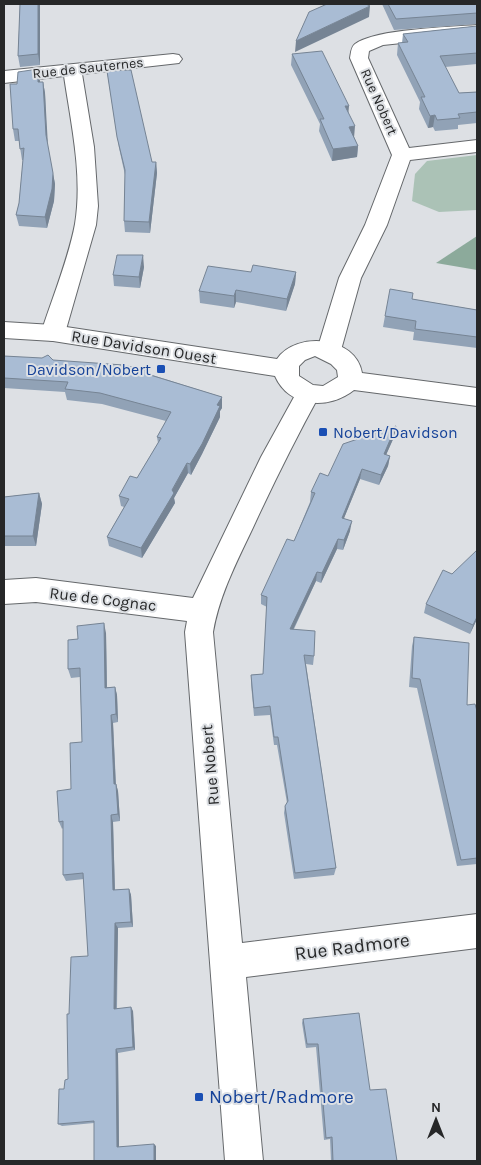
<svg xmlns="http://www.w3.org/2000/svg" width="481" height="1165" font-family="Karla,sans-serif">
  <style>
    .green { fill: #abc2b6 }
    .forest { fill: #8caa9b }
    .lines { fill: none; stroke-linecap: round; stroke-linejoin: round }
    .minor-casing { stroke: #65686b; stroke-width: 2 }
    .tertiary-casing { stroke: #65686b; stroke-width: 2 }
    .minor { fill: #fff; fill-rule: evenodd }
    .tertiary { fill: #fff; fill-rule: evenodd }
    .wall { fill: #91a2b6 }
    .shaded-wall { fill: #768494 }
    .building { fill: #a9bcd4; stroke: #768494 }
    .transit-dot { fill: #1a4fb4; stroke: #dde0e4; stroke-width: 2 }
    .labels { text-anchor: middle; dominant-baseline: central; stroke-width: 4; stroke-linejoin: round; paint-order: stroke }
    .far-street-label { font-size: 14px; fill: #262728; stroke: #dde0e4 }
    .street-label { font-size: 16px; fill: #262728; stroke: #dde0e4 }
    .transit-label { font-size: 16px; fill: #164399; stroke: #dde0e4; text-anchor: end }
    .near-street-label { font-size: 19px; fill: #262728; stroke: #dde0e4 }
    .near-transit-label { font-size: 19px; fill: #164399; stroke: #dde0e4; text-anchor: start }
  </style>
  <rect width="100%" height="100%" fill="#dde0e4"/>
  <path class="green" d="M477,155V210L439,212L412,201L415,174L427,161Z"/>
  <path class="forest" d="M477,236V270L436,263Z"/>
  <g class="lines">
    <defs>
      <path id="minor" d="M477,25V35L383,45L369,51L368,58L409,148L477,140V152L410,160L387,225L361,278L341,350L337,356L329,358L321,356L317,350L339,278L365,225L392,155L350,58C351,53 351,47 355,44C376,29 449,27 477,25Z
        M173,54L179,55L182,59L179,63L82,74L94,147L98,206L96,225L65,333L61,339L53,341L45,339L41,333C52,299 69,257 75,224C83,175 71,124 64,76L4,83V71Z
        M308,385L317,388L320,394C297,436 276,478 256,521C239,558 220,592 213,632L242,943L477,914V948L246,977L263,1161H225L185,632L187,621L36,602L4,604V580L36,578L193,598L261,457L299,388Z"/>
      <path id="tertiary" d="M4,322L53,325L277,359C296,331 356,336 362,373L477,388V406L354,390C329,410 289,408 275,376L53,341L4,338ZM315,356L331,364L337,370L338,377L323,386L313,385L299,376V366L305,360Z"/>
    </defs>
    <use href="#minor" class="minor-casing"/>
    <use href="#tertiary" class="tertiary-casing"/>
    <use href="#minor" class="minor"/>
    <use href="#tertiary" class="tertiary"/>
  </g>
  <path class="wall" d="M20,4H40V65L20,67L18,56Z
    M382,4H477V24L394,30Z
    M477,26V64L445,67L459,93L477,92V123L458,125V129L435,131L433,127L428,128L419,109L420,102L397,55L398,43H402L403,34Z
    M292,54L348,113L354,137L358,146L357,157L332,161L319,131L320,124L291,65Z
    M107,71L152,162H156L157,173L150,233L125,232L124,221L125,175L119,148Z
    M40,82H43L45,93L47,145L55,184L54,201L47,228L19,226L16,215L19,203L23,160H22L19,141H15L13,129Z
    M144,267L140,288L114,286L113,275Z
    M251,272H296L295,284L286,311L236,302L234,308L200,303L199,291Z
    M412,299L477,310V348L413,340L414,332L383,327L385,316Z
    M4,356L53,360L149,374L222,397V408L220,411V417L202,454L191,475L188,473L174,498L175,503L142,558L109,546L107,537L124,507L121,506L119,496L137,478L158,443L157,437L166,421L102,404L67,400L65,392L4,388Z
    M396,426L394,437L386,455L390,456L388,466L379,485L360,479L344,518L350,531L343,550L337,549L321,583L316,581L294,629L314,656L313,665L306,664L336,868L334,875L294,879L284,813L285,806L287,803L277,745H274L270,715L254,716L251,684V675L263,674L267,607L261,604V595L294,541L310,502L311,492L328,476Z
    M39,493L42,504L36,546H4V497Z
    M452,574L477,619L470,634L424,613L426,604Z
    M106,633L107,687H115L117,695L118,722L113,723L116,784L118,791L120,821L113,822L115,890L129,889L131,895L133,927L118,928L117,1008L133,1011L135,1050L118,1053L119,1147L156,1146V1161H94V1123L62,1126L58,1124L64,1089L68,1079L69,1014L88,956L84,879L66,881L63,875V828L62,829L59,822L71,789L82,742L80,677L71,678L68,669L78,639Z
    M414,637L467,705L477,711V864L457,866L417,688L409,687L412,646Z
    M303,1019L370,1090L397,1161H331L330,1139L324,1140L316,1047L306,1048L302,1023Z"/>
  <path class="shaded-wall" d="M38,4H40V65L38,54Z
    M370,6L369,17L295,52L296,41Z
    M38,69L40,81V94L38,82Z
    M43,82L45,93L48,146L46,135Z
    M345,106H349L348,117Z
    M435,115L433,127L428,128L430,116Z
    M355,126L354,138L349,127Z
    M358,146L357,157L332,161L333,149Z
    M156,162L157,173L150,233L149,222Z
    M53,173L55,184L54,201L47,228L45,217Z
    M143,255L144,267L140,288L139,277Z
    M296,272L295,284L286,311L287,299Z
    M236,290V302L234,308V296Z
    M222,397V408L220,411V417L202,454L191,475L190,464L217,405Z
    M396,426L394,437L382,464L384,454Z
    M390,456L388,466L379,485L381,475Z
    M187,463L188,473L174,498L175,503L142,558L141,548Z
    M362,469L360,479L340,528L342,518Z
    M39,493L42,504L36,546L33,536Z
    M352,521L350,531L343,550L344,540Z
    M338,539L337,549L321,583L322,573Z
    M317,572L316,581L289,638L290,629Z
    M477,617V619L470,634L473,625Z
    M104,623L106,633L107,696L105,688Z
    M115,687L117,695L118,722L116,714Z
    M111,715L113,723L116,791L114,784Z
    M116,784L118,791L120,821L118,814Z
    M111,815L113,822L115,896L113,890Z
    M129,889L131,895L133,927L131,922Z
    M115,923L118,928L116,1013L114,1009Z
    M131,1007L133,1011L135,1050L133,1047Z
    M116,1049L118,1053L119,1149L117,1147Z
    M154,1144L156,1146V1161H154Z"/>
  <path class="building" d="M20,4H38V54L18,56Z
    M327,4H366L370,6L296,41L309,12Z
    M388,4H477V13L396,19Z
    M477,26V53L440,56L459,93L477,92V112L458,114L460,118L437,120L435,115L430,116L421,97H425L398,43L408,42L403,34Z
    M322,51L349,106H345L355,126L349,127L358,146L333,149L320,119H324L292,54Z
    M38,69V82H43L46,135L53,173L52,189L45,217L16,215L19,203L24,148L20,149L18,129H13L10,84H17L18,72Z
    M131,70L152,162H156L149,222L124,221L125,170L117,137L107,71Z
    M117,255H143L139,277L113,275Z
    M253,265L296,272L287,299L236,290L234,296L199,291L208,266L251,272Z
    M390,289L413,293L412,299L477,310V337L415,329L416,321L385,316Z
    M48,355L53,360L123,365L149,371L147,374L222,397L217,405L220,406L202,444L190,464L187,463L172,490L174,493L141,548L107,537L129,499L119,496L130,476L137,478L161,438L157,437L171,412L100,393L65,389L68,382L4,378V356L42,358Z
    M396,426L384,454L390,456L381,475L362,469L342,518L352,521L344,540L338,539L322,573L317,572L290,629L315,631L314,656L304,655L336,868L295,873L285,806L288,801L278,737H274L270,706L254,708L251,675L263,674L267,597L261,595L287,539L294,541L315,493L311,492L320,473L328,476L343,444Z
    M39,493L33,536H4V497Z
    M477,550V617L473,625L426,604L443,570L452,574Z
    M104,623L105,688L115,687L116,714L111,715L114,784H116L118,814L111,815L113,890L129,889L131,922L115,923L114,1009L131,1007L133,1047L116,1049L117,1147L154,1144V1161H94V1121L58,1124L59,1089H64L65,1080L68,1079L67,1014H69L71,957L88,956L83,873L63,875V821L59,822L57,791L71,789L70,743L82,742L80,668L68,669V640L78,639L77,626Z
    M414,637L469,643L467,705L475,704L477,711V858L461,860L420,679L412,678Z
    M359,1013L370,1090L386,1089L397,1161H333L332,1137L326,1138L318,1044H307L303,1019Z"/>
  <g class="transit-dot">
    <rect x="156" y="364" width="10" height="10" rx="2.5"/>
    <rect x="318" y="427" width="10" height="10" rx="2.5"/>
    <rect x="194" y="1092" width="10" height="10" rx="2.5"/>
  </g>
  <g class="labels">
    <g class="far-street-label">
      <text transform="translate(88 68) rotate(-6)">Rue de Sauternes</text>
      <text transform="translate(379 102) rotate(66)">Rue Nobert</text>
    </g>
    <g class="street-label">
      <text transform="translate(144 347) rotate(9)">Rue Davidson Ouest</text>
      <text transform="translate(103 599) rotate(7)">Rue de Cognac</text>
      <text transform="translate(210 765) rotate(-95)">Rue Nobert</text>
    </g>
    <g class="transit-label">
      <text x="151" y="369">Davidson/Nobert</text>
      <text x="333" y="432" text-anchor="start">Nobert/Davidson</text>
    </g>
    <g class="near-street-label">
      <text transform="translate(352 947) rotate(-7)">Rue Radmore</text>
    </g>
    <g class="near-transit-label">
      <text x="209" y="1097">Nobert/Radmore</text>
    </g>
  </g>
  <rect width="481" height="1165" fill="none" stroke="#262728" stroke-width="10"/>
  <g transform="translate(436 1120)" stroke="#dde0e4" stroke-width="4" paint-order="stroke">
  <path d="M0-4L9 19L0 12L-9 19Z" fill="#262728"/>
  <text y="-8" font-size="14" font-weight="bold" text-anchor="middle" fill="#262728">N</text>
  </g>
</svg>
